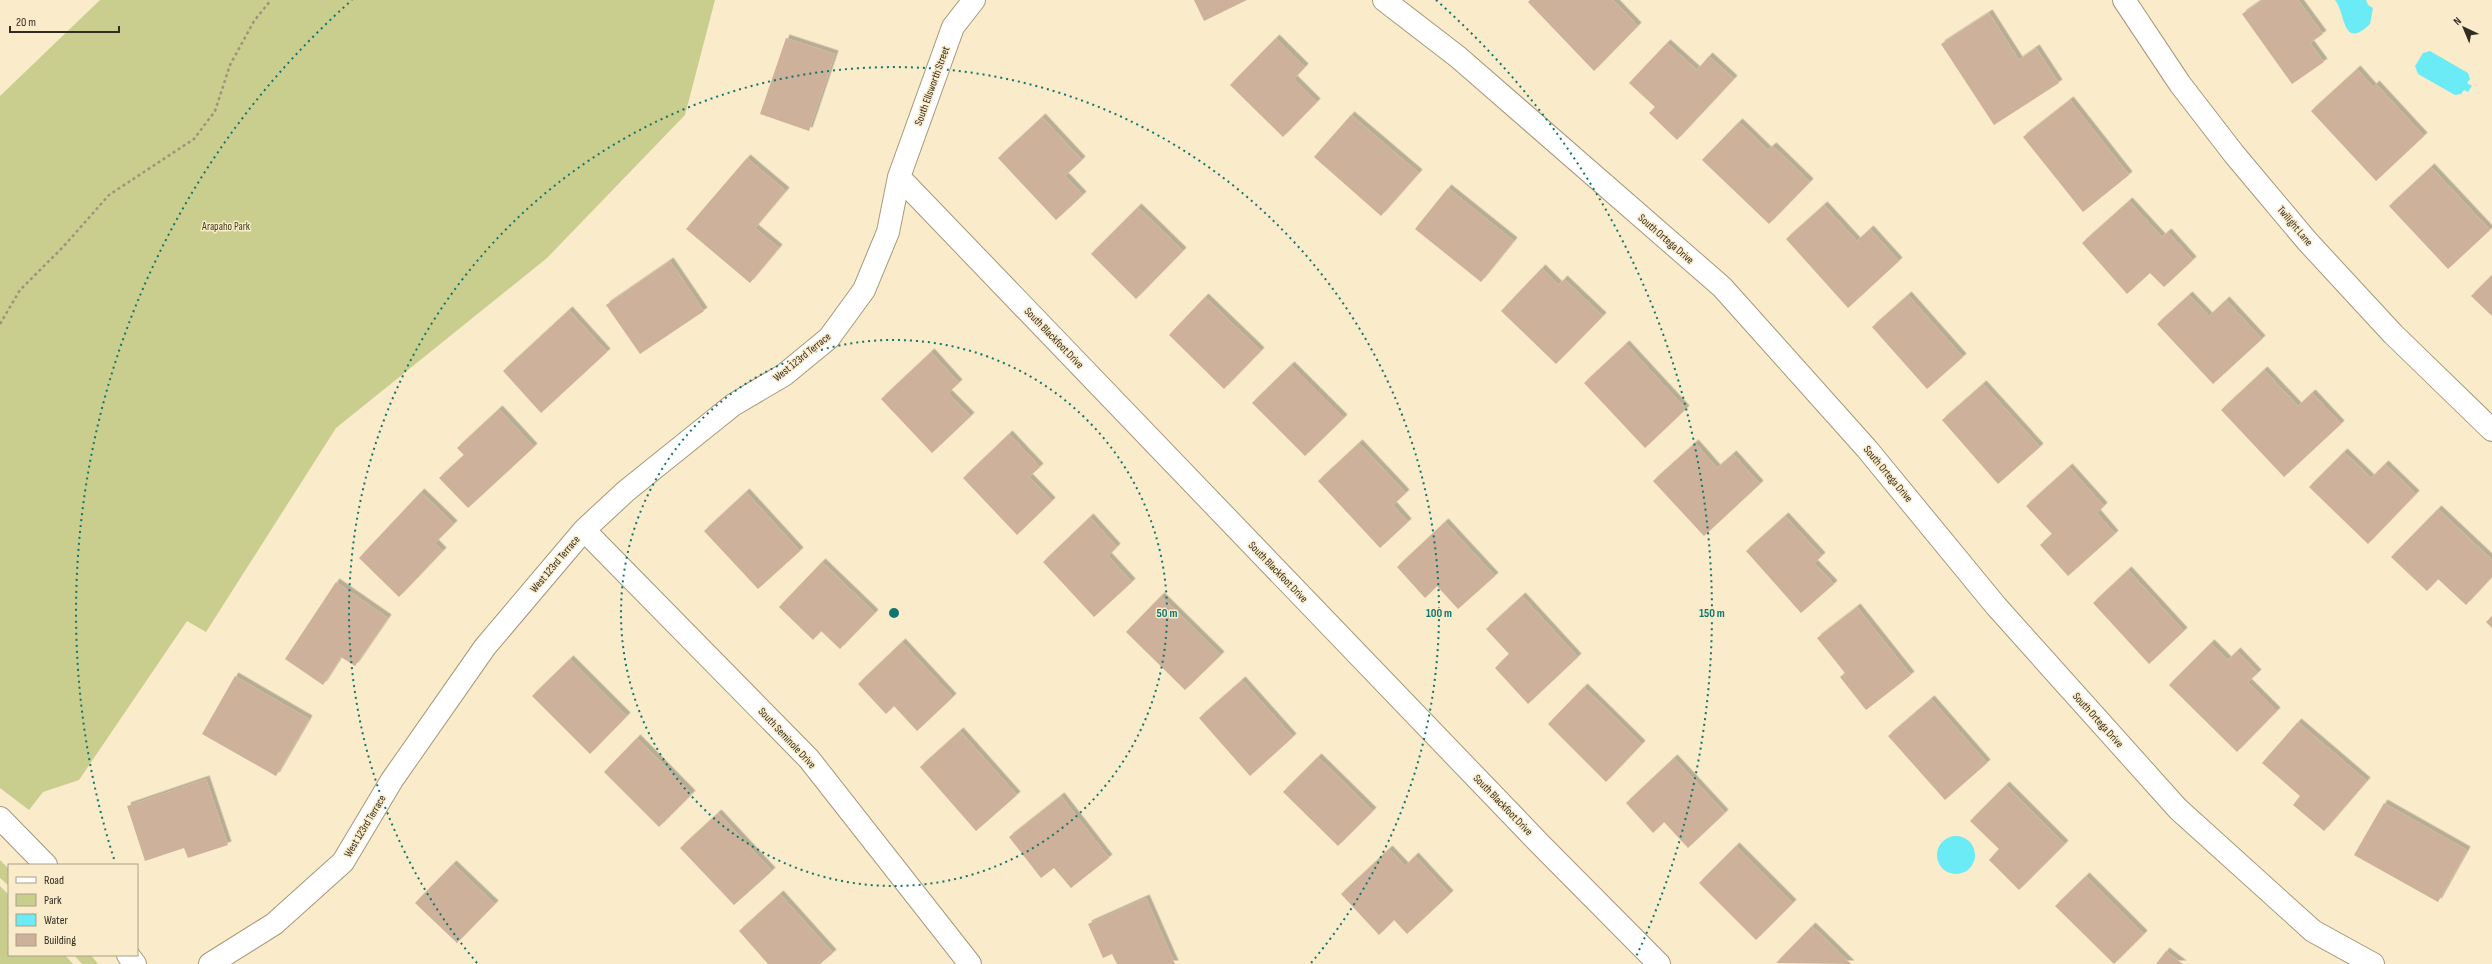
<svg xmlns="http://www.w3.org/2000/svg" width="2492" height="964" font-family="'Sofia Sans Condensed',sans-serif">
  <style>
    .green { fill: #c9ce8f }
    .water { fill: #6aebf5 }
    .building { fill: #ceb19a; filter: url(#shadow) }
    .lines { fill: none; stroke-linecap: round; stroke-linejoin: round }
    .street-casing { stroke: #a69879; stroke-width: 24 }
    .secondary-casing { stroke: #a69879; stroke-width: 24 }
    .path { stroke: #9e937c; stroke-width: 2.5; stroke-dasharray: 3 3; stroke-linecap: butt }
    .street { stroke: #fff; stroke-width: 22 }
    .secondary { stroke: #fff; stroke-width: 22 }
    .ring { fill: none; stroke: #0f766e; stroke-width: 2; stroke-dasharray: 2 4 }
    .labels { text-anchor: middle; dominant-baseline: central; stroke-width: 3; stroke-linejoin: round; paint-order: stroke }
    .street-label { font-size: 11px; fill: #322c20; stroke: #faebca }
    .park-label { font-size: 11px; fill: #3f411b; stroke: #faebca }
    .centre { fill: #0f766e; stroke: #faebca; stroke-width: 2 }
    .ring-label { font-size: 12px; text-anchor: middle; font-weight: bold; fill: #0f766e; stroke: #faebca; stroke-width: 3; stroke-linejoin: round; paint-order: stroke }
  </style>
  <defs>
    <filter id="shadow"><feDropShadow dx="3.5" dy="-3.5" stdDeviation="0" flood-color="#0004"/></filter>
  </defs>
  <rect width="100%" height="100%" fill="#faebca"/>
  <path class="green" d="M100,0H715L685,115L547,258L336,428L206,632L187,621L79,780L43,792L29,810L0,788V96Z
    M0,860L9,869V886L0,878Z
    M0,886L9,895V955H65L73,964H0Z
    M74,955H91L98,964H82Z"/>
  <path class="water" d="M2335,0H2366L2368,5L2373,8L2370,24C2342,51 2346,13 2335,0Z
    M2430,51L2468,73L2470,79L2467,83L2472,86L2468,92L2464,90L2461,94L2455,95L2418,74L2415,66L2423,53Z
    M1937 855a19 19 0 1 1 38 0a19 19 0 1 1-38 0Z"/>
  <path class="building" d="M1194,0H1247L1204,21Z
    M1530,0H1613L1638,26L1594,71L1528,2Z
    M2262,0H2298L2323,34L2310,43L2324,62L2292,84L2242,14Z
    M1989,13L2019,60L2036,48L2059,83L1994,125L1941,44Z
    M786,38L835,54L809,131L760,114Z
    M1276,38L1305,67L1294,79L1317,102L1283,137L1230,85Z
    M1667,43L1697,70L1709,56L1734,79L1677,140L1649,113L1655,107L1629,83Z
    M2357,69L2373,87L2376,84L2424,136L2376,181L2311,111Z
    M2070,100L2129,175L2083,212L2023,137Z
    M1351,115L1419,173L1381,216L1314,157Z
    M1042,117L1082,160L1065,176L1083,195L1056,220L998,158Z
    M1739,122L1768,150L1773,146L1810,182L1769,224L1702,160Z
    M747,158L786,191L755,228L779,248L750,283L686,229Z
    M2431,167L2490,230L2448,269L2389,206Z
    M1448,188L1514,241L1481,282L1415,229Z
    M2129,201L2162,237L2168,232L2193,260L2164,287L2150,273L2127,294L2082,243Z
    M1824,205L1857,241L1870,229L1899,261L1848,308L1786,239Z
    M1138,207L1183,251L1136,299L1091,254Z
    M670,261L704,311L640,354L606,305Z
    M1542,268L1559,285L1564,279L1603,316L1556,364L1501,311Z
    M2492,275V316L2471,296Z
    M1908,295L1963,357L1927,389L1872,327Z
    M2189,295L2209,316L2226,300L2262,339L2213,384L2157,324Z
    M1205,297L1261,351L1224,389L1169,335Z
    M569,310L607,352L541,413L503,371Z
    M1626,344L1686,409L1645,448L1584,383Z
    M931,352L959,383L948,393L971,416L932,453L881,399Z
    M1291,365L1344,418L1305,456L1252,403Z
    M2264,370L2298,406L2312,393L2341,424L2284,477L2221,410Z
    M1983,384L2040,447L1998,484L1942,420Z
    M499,409L534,447L468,508L439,478L464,455L457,448Z
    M1009,434L1040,467L1029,477L1052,501L1017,535L963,478Z
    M1359,443L1406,493L1393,505L1408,522L1380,548L1318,481Z
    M1695,443L1717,468L1733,454L1760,484L1704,536L1653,481Z
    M2344,452L2371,478L2385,464L2416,494L2368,544L2309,487Z
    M2069,467L2104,506L2097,513L2115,534L2068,576L2040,545L2052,534L2026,506Z
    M421,492L454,524L435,543L443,551L399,597L359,558Z
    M746,492L800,551L758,589L704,531Z
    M2438,509L2492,560V577L2466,605L2438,579L2427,591L2391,557Z
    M1785,516L1822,556L1814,563L1834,584L1801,613L1746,551Z
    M1090,517L1117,547L1108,556L1132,582L1094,617L1043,562Z
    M1445,522L1495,576L1458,609L1437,586L1425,598L1397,567Z
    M822,562L875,613L840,649L821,631L813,640L779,607Z
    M2128,570L2184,631L2149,664L2093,603Z
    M336,582L388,618L355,666L341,657L323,685L285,659Z
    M1161,596L1221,655L1185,690L1126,632Z
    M1522,596L1578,657L1528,704L1495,668L1509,654L1486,629Z
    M1857,607L1911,675L1866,710L1840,677L1845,673L1817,638Z
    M2492,616V628L2486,622Z
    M902,642L953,697L917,731L894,706L886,714L858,684Z
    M2211,643L2228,660L2237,651L2258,673L2248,682L2277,711L2237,752L2169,685Z
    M570,659L627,716L590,754L532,696Z
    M235,676L309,719L276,776L202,734Z
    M1242,680L1293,737L1250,776L1199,718Z
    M1584,687L1642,744L1606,782L1548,724Z
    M1931,699L1987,763L1945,800L1888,736Z
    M2298,722L2367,781L2324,831L2293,805L2300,796L2262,763Z
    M960,731L1017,795L976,831L920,767Z
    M637,738L692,794L659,827L604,772Z
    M1318,757L1373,811L1338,846L1283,792Z
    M1674,758L1725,813L1688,848L1664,822L1653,833L1626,803Z
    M206,779L228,845L188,858L184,848L145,861L127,806Z
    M2006,785L2065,844L2019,890L1989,860L1999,849L1970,821Z
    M1061,796L1109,858L1071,888L1054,868L1041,878L1009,837Z
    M2384,803L2467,850L2438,902L2354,855Z
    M718,813L772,871L734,905L680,848Z
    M1736,846L1793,903L1756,940L1699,883Z
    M1389,849L1405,866L1415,856L1450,894L1407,934L1394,920L1379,935L1341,894Z
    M453,864L495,904L457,943L415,903Z
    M2086,876L2144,934L2114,964L2055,906Z
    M780,894L833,953L820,964H768L739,931Z
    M1146,898L1175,964H1117L1112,954L1103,958L1088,924Z
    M1812,926L1851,964L1776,963Z
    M2166,951L2183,964H2156Z"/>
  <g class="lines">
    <defs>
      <path id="street" d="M1384,0L1458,57L1722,287L1867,449L1996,606L2178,809L2313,931L2373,964
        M2124,0L2180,84L2234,154L2307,241L2393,334L2492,430
        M899,177L1540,844L1659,964
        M584,530L809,759L970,964
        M210,964L274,924L343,862L392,780L485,647L584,530L626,491L733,405L784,375L829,338L864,290L888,232L899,177L953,27L974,0"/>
      <path id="secondary" d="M0,818L46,865
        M128,955L135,964"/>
    </defs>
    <use href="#street" class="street-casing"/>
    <use href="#secondary" class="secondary-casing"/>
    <path class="path" d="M0,324L20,290L63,247L109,195L194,139L215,111L230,65L254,21L271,0"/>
    <use href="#street" class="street"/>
    <use href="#secondary" class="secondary"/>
  </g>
  <g class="ring">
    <circle cx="894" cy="613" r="273"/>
    <path d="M477 963A545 545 0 1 1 1311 963"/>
    <path d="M114 859A818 818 0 0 1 352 0M1436 0A818 818 0 0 1 1635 959"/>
  </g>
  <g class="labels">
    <g class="street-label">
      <text transform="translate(932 86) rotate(-70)">South Ellsworth Street</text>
      <text transform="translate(2295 226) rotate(50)">Twilight Lane</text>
      <text transform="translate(1666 239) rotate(41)">South Ortega Drive</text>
      <text transform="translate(1054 338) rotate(46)">South Blackfoot Drive</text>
      <text transform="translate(802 357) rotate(-39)">West 123rd Terrace</text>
      <text transform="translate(1888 474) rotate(50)">South Ortega Drive</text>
      <text transform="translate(555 564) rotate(-50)">West 123rd Terrace</text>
      <text transform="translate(1278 572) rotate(46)">South Blackfoot Drive</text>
      <text transform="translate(2098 720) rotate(48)">South Ortega Drive</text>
      <text transform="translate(787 738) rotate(47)">South Seminole Drive</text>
      <text transform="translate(1503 805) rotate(46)">South Blackfoot Drive</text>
      <text transform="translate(365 826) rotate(-59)">West 123rd Terrace</text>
    </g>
    <g class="park-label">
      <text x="226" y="226">Arapaho Park</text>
    </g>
  </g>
  <circle cx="894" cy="613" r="6" class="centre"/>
  <g class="ring-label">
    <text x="1167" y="617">50 m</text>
    <text x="1439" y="617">100 m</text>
    <text x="1712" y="617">150 m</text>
  </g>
  <rect x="8" y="864" width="130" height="92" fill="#faebca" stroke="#aa9f86"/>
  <rect x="16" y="877" width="20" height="6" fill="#ffffff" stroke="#aa9f86"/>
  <text x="44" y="884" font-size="12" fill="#322c20">Road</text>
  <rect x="16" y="894" width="20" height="12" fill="#c9ce8f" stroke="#aa9f86"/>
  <text x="44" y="904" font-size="12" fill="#322c20">Park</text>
  <rect x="16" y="914" width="20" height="12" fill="#6aebf5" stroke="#aa9f86"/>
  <text x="44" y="924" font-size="12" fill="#322c20">Water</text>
  <rect x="16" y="934" width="20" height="12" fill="#ceb19a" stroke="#aa9f86"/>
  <text x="44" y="944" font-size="12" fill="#322c20">Building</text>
  <g transform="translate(2464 28) rotate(316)" stroke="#faebca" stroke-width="3" paint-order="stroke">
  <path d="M0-3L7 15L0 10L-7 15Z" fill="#322c20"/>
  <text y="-6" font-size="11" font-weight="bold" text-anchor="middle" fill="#322c20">N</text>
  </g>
  <path d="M10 26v6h109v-6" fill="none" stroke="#322c20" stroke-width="2"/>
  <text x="16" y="26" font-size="12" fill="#322c20" stroke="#faebca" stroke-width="3" paint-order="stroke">20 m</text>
</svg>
